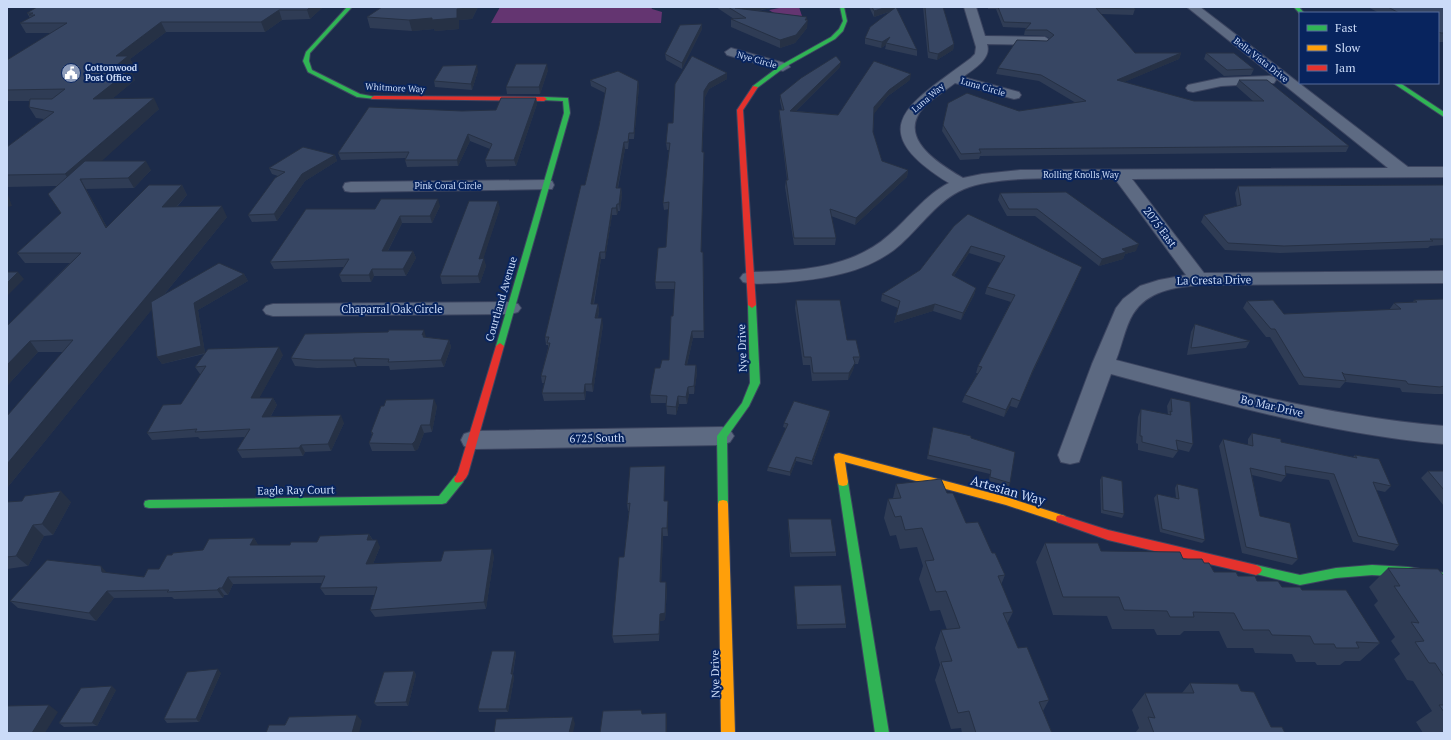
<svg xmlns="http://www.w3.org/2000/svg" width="1451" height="740" font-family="'PT Serif',serif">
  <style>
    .green { fill: #643571 }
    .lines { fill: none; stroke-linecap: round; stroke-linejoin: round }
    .street-casing { stroke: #3c4560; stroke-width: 2 }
    .fast-casing { stroke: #3c4560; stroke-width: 2 }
    .slow-casing { stroke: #3c4560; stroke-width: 2 }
    .jam-casing { stroke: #3c4560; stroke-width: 2 }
    .street { fill: #5d6a82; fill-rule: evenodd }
    .fast { fill: #30b455; fill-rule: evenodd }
    .slow { fill: #ff9f0a; fill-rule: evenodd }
    .jam { fill: #e5322d; fill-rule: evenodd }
    .wall { fill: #2f3c55 }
    .shaded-wall { fill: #263145 }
    .building { fill: #374663; stroke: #263145 }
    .labels { text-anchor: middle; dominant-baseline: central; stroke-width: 4; stroke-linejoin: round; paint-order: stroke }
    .far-street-label { font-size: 9px; fill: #cbdbf8; stroke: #08245e }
    .far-poi-label { font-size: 9px; font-weight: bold; fill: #cbdbf8; stroke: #08245e; text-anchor: start }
    .street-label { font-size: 11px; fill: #cbdbf8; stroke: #08245e }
    .near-street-label { font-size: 13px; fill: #cbdbf8; stroke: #08245e }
  </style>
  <rect width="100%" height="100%" fill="#1c2b4a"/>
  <path class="green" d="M500,7H651L652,9L662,12L661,23H491Z
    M784,7H799L802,16L777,15L769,10Z"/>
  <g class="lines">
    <defs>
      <path id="street" d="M964,7H976L985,36L1045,37L1051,41L1045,45L987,44C992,59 973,69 963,77L1019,92L1021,95L1019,98L1014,99L955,83C945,91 932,98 924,107C895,138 941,165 963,178L982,174L1020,170L1388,168L1187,7H1200L1408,167H1444V177L1132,179L1204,273L1444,271V283L1199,285C1175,287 1147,291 1133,314C1125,327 1122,345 1116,360C1223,388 1333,417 1444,426V444C1332,434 1220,403 1111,374L1079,462L1070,464L1061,462L1058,455L1092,364L1116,308L1123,299L1140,286L1159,280L1186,275L1115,179C1075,179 999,174 964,189C938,200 922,225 901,244C868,274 819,280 776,283C765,283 754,285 743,282L740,278L743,274L750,272C798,271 851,269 889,235C909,218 925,195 949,183C858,127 913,102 971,58L975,54L976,47Z
        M731,48L788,64L790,67L783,71L727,55L725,52Z
        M1269,76L1274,77L1276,80L1274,83L1221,86L1193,92L1188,91L1186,88L1188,85L1221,78Z
        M546,180L552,181L554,185L552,189L351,192L345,191L343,187L345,183L351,182Z
        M511,302L518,304L521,308L518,312L511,314L273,316L266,314L263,310L266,306L273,304Z
        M722,427L730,430L734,436L730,442L722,445L473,449L464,446L461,440L464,434L473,431Z"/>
      <path id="fast" d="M347,7H352L310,53L309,61L312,70L360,94L376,97V99L357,97L308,72L303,61L306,52Z
        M840,7H844L847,21L843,31L835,39L785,67L757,88H753V86L781,65L831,37L839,29L843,21Z
        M1294,7H1299L1304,13L1300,14Z
        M1393,83H1400L1444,112V117Z
        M544,97L568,98L570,113L504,346L500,349L496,346L564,113L563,101L542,100L541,99Z
        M752,302L756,305L760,383L749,406L727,437L728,504L727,507L723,508L719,507L718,504L717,436L742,403L750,383L748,305Z
        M459,475L463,476L464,479L463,482L446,503L442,504L149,508L145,507L144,504L145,501L149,500L439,496L455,476Z
        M843,478L847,479L848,482L889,733H875L838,482L839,479Z
        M1256,565L1300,575L1336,568L1372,565L1408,567L1444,573V583L1408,577L1372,575L1336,578L1300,585L1252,573L1250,570L1252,567Z"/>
      <path id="slow" d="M839,453L1006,497L1065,516L1066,519L1065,522L1061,523L1006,505L845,462L848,482L847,485L843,486L839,485L838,482L834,457L835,454Z
        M723,500L727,501L728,504L735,733H721L718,504L719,501Z"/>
      <path id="jam" d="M753,86L758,87L743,110L756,305L752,308L748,305L737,110Z
        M374,96L544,97L547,99L544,101L372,99L371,98Z
        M500,343L504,346L468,474C465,480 462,484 455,482L454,479L458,472L496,346Z
        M1061,515L1108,530L1256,565L1260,567L1262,570L1260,573L1256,575L1108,540L1057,522L1056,519L1057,516Z"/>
    </defs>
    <use href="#street" class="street-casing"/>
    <use href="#fast" class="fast-casing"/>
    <use href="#slow" class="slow-casing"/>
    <use href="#jam" class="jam-casing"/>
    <use href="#street" class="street"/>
    <use href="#fast" class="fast"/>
    <use href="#slow" class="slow"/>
    <use href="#jam" class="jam"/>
  </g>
  <path class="wall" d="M37,7H323L310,19L282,20L265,32H166L130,59L134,66L130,70L135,80L113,98L159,109L101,161L151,170L134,188L86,189L107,227L182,185L187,195L177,207L227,217L163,296L244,274L248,281L198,310L205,353L283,355L259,398H273L277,405L271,416L344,423L331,451L305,452L303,456L242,458L237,450L245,437L200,439L198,437L152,440L147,433L181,404L201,374H200L195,367L204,354L162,364L157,357L152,309L7,488V416L63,352H38L7,386V326L70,263H25L17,253L61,213L56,186L7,187V147L44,119L36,118L29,107L30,101H7V60L51,33H26L20,23L30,18L27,13Z
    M382,7H478L472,19L459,20V29L435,31L434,29L412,31L370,28L367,17Z
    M716,7H776L758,11L807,17V28L795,43L780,48L731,27V19H734Z
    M869,7H895L894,9L917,50V56L885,49L886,45L881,48L865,44V38L892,11L874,17Z
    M923,7H943L954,44L953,50L937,60L928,58Z
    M988,7H1133L1135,9L1133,15L1101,14L1135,53H1181L1179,59L1124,82L1194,101H1253L1236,86L1239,80L1349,146L1346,152L980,156L979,159L960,160L942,131L943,125L1019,111L1076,103L1039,81L996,74L998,68L1047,41L1049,38L1045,36L1024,35L1025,30L1026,28L1003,27L996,9H988Z
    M1368,7H1444V42H1438V13H1379Z
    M702,29L682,69L666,60L665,54Z
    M1206,53L1254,69L1251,75L1224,76L1204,59Z
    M692,56L727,73V79L709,89L705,97L702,152L704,159L701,252H703L704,338H693L687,365H696L697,373L694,394H689L687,404H679L676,415L667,414L666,403H651L650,395L660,368L669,360L673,316L674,289H656L655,282L666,247L669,209L664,210L663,203L669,150H667L666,143L673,123Z
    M840,67L796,111L838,115L910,80L888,96L874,113L873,132L882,161L908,170L907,177L855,225L831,216L836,238L835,245H794L785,187L786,180H787L779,116V110H782L780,101V95Z
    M548,70L540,94H507L506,87Z
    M478,71L472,90L435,87L434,81Z
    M590,80L638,81L639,87L634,139H629L628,149H625L618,188H621L622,195L620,211H618L617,215H612L605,259H601L594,304H598L599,311L598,318L603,325L593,392L586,391L585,400L544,401L542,393L544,383H542L541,376L548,348V345H546L545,337L585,185L599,126L605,93L591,86Z
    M536,98L537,104L516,166L487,167L485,160L490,149L470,141L458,166L407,167L405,160L406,158L341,160L338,153L462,111L496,110Z
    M335,155L337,161L305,181L277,221L252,222L248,215L278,176L272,174L269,168Z
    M1444,185V245L1430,246L1428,248L1280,253L1225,250L1201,222L1204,215L1237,206L1235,193L1238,186Z
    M1000,193L1136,251L1125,254L1123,259L1099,266L1035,216H1007L998,200Z
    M440,206L432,223H402L388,251H413L416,258L406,276H374L371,282H342L339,275L344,267L274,269L270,262L375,209Z
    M500,208L483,258L486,266L480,283L442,284L440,276Z
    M954,226L1079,274L1030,378L1017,408L1010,406L1004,417L962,402L965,395L978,373H976L978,366L1011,302L985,294L987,287L1001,263L969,253L954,276L976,288L974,295L961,320L933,311L894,323L898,308L881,301L882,294L920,270Z
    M1444,299V394H1434L1402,392L1400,388L1345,382L1340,388L1299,385L1270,337H1266L1243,308L1247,301L1284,314L1389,310L1394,303L1413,302L1414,300Z
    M796,300L847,340L860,357L858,364H854L853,370L848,380L812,381L810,365H803L795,308Z
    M1195,324L1250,341L1246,348L1187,355L1191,332Z
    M426,337L449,340L451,347L444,367L390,370L389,366H357L356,367L317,368L295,366L291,358Z
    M1171,398L1193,444L1189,452L1177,449L1178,451L1173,458L1138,450V444L1136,443L1138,417L1141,409L1168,415L1167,406Z
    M437,406L432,432L424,433L418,449L415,451H372L369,443L372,435L371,432Z
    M830,411V415L812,465L796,461L790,476L767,471L768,467L786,428L783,427L784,423Z
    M932,431L971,438L1010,483L1009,486L989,481L990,474L927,459Z
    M1252,433L1281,442L1353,457L1355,455L1391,486L1385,492L1376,490L1399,545L1394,551L1353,542L1329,480L1285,473L1286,476L1281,482L1252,475L1260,516L1298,559L1292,565L1242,553L1219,446L1223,439L1248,445V439Z
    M665,466V474L664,501H668V536H663L661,582L667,589L665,620L660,621L659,641L614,643L612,636L624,557L629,511H628L627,504Z
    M1428,471H1444V506L1421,478Z
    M1102,476L1124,514L1122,518L1101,513L1100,480Z
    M896,484L947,493L966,523L992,553L1005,575L1001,585L1013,612L1007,624L1018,648L1049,700L1043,711L1052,733H962L961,728L951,729L935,680L940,665L935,648L941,630H947L940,610L930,611L919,579L923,566L917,547L900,549L896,535L890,536L884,518L888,499L893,498Z
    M1177,484L1205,540L1202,543L1160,532L1154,498L1157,494L1176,498L1175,488Z
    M7,502H71L53,535L44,536L28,566L7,569Z
    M788,519L836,552V556L790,557L788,523Z
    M369,534L373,540L380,547L373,564L441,561L494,556L486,609L375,617L370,610L375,595H325L320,588L322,583L233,584L228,595H224L223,598L174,599L172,597L114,598L96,621L18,608L10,601L108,573L144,577L159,569L172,555L203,550L254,538L258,545H290L317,542Z
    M1045,543L1101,551L1183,559L1204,563L1214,572L1238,576L1282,587L1302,590L1380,643L1360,661H1345L1340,665H1317L1315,662H1296L1292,654L1255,653L1253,648H1227L1219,631H1184L1180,635H1157L1154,629H1112L1107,616L1053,615L1036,562Z
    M1388,568L1444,576V733H1423L1416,722L1432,711L1413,681L1407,680L1394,659L1400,654L1391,641L1395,637L1374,605L1378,601L1369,587Z
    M794,586L846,624V628L797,629L794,590Z
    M515,651L516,654L513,674L514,678L508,712H479L478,709Z
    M414,671L416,675L408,706H377L374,703Z
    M221,673L199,722L167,723L164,719Z
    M1190,683L1241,691L1271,727L1285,733H1135L1139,728L1132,710L1145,693H1182Z
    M116,690L97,726L64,727L59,723Z"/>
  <path class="shaded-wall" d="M310,7H323L310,19L307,10Z
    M470,7H478L472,19L459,20V29L435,31L434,29L412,31L409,20L432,18L457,9Z
    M738,7H776L739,14L735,8Z
    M887,7H895L894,10L874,17V11Z
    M279,10L282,20L265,32L261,22Z
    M807,17V22L808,20L807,28L795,43L780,48V40L805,20Z
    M161,22L166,32L130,59L134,66L123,75L130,70L135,80L99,110L93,99L111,70L116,56Z
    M702,24V29L682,69V63Z
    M890,37L886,43V45L881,48L882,42Z
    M954,44L953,50L937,60L938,54Z
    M1181,53L1179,59L1115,86L1117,80Z
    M841,62L840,67L790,117V111Z
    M547,64L548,70L540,94L539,87Z
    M477,65L478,71L472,90L471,84Z
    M727,73V79L709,89L705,97L702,159L704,91L709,83Z
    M911,74L910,80L888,96L874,114V107L889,90Z
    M638,81L639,87L634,139V133Z
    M154,98L159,109L81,180L86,189L113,238L106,228L73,186L65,174Z
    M536,98L537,104L516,166L514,160Z
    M468,134L470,141L458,166L457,160Z
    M624,142L625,149L616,195V188Z
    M704,152V159L701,259V252Z
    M335,155L337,161L305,181L277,221L274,214L302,174Z
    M146,161L151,170L134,188L128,178Z
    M908,170L907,177L855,225L856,218Z
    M182,185L187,195L167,217L162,207Z
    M621,188L622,195L620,211L619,204Z
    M7,192L12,206L7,207Z
    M438,199L440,206L432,223L430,216Z
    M498,201L500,208L481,266L479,259Z
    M617,204L618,211L617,215L616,208Z
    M222,206L227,217L7,488V464Z
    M612,208V215L605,259V252Z
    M400,216L402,223L384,258L382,251Z
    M1139,244L1136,251L1125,254L1123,259L1099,266L1102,259L1122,249Z
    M971,246L969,253L950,282L952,275Z
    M413,251L416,258L406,276L403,269Z
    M600,252L601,259L592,311L591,304Z
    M484,258L486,266L480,283L478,276Z
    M1082,267L1079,274L1030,378L1017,408L1033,370Z
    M372,269L374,276L371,282L369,275Z
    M18,272L24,279L7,296V283Z
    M244,274L248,281L198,310L205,353L162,364L157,357L194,303Z
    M976,288L974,295L961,320L963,313Z
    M598,304L599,311L596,325L595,318Z
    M935,304L933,311L894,323L896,316Z
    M602,318L603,325L593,392L592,384Z
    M424,330L426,337L425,341L422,335Z
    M692,331L693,338L685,373V365Z
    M449,340L451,347L444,367L441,360Z
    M30,341L38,352L7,386V365Z
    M279,347L283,355L255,406L251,398Z
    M354,358L357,366L356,367L353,360Z
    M855,363L853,370L848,380L849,373Z
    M696,365L697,373L694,394V386Z
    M585,384L586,391L585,400L584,393Z
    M688,387L689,394L687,404L686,397Z
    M678,396L679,404L676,415V407Z
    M273,398L277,405L266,424L262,417Z
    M1012,398L1010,406L1004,417L1006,410Z
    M434,399L437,406L432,432L430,425Z
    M830,411V415L812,465V461Z
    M341,415L344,423L331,451L328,444Z
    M421,425L424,433L418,449L415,451L412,444Z
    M301,445L305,452L303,456L299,448Z
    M796,457V461L790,476V472Z
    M61,491L71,502L53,535L42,524Z
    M668,501V536L667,528Z
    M33,525L44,536L28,566L16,556Z
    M662,528L663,536L661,589L660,582Z
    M369,534L373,541L367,540Z
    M254,538L259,546L250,545Z
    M377,540L380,547L370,571L366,564Z
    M492,549L494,556L486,609L484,602Z
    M101,566L108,574L102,572Z
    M228,577L233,584L228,595L222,588Z
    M666,582L667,589L665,620L660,621L659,641V634L660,614Z
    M219,588L224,595L223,598L217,590Z
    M107,591L114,598L96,621L89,613Z
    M515,651L516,654L512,677L511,674Z
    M218,669L221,673L199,722L196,719Z
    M414,671L416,675L408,706L406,702Z
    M513,674L514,678L508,712L506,709Z
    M112,686L116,690L97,726L92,723Z
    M49,705L58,712L45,733H32Z
    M666,713L667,719V733H666Z
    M357,715L362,721L359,733H352Z
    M573,717L575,724L573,733H569Z"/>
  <path class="building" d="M37,7H310L307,10H279L261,22H161L116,56H128L111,70H130L93,99L154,98L65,174L7,175V147L54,112L29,107L30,99H52L65,89L7,90V60L67,23H20L35,15H29L33,13H27Z
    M382,7H470V8L457,9V18L432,20V18L409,20L367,17Z
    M728,7H738L735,8L807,17L805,20H808L796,35L780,40L731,19L746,18Z
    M872,7H887L874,11Z
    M896,7L917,50L886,43L890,37L882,42L865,38L870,27Z
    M925,7H943L954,44L938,54L929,52Z
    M998,7H1133L1135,9L1096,8L1135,53H1181L1117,80L1194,101H1264L1239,80H1267L1349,146L979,149L981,153L961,154L943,125L948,103L967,93L1019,111L1086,101L1041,75L998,68L1017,40L1047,41L1054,35L1047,30H1025L1031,23L1004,22Z
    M1388,7H1444V33H1441L1438,32V13H1399Z
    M702,24L682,63L665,54L680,25Z
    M1206,53H1234L1254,69L1227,70Z
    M692,56L727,73L709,83L704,91L702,152H704L701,252H703L704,331H692L685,365H696L694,386L688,387L686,397L678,396L676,407L666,406L667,396L650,395L655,368H660L662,360H669L671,316H673L675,282H655L658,248L666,247L669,202L663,203L670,143H666L668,123H673L675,84Z
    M836,56L841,62L790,111L838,115L874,61L911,74L889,90L874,107L873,132L882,161L908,170L856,218L830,209L836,238H794L786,180H788L779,110H784L780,95L801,78Z
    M516,64H547L539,87H506Z
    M477,65L471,84L434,81L443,66Z
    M618,71L638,81L634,133H629L628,142H624L616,188H621L619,204H617L616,208H612L605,252H600L591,304H598L595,318H602L592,384H585L584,393H542L546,376H541L550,343H547L549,337H545L581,185H585L599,126L606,88L590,80Z
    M501,98H536L514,160H485L492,144L468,134L457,160H405L409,152L338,153L369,107L462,111L496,110Z
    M303,147L335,155L302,174L274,214L248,215L275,178L285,172L269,168Z
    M85,161H146L128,178L80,179L106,228L149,185H182L162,207L222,206L7,464V416L73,340L30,341L7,365V326L81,253H17L61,213L48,194Z
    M1444,185V239H1430L1433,241L1284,246L1228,243L1204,215L1241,205L1238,186Z
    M1066,192L1139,244L1122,249L1126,252L1102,259L1037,209H1009L1000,193Z
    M381,199H438L430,216H400L382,251H413L403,269H372L369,275H339L349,259L270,262L306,209H375Z
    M469,201H498L479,259L484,258L478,276H440Z
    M968,214L1082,267L1033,370L1020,401L1012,398L1006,410L965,395L982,367L978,366L1015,295L987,287L1005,256L971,246L952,275L976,288L963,313L935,304L896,316L900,301L882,294L920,270L954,226Z
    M219,263L244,274L194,303L201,346L157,357L151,302Z
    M7,272H18L7,283Z
    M1444,299V386L1440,387L1408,384L1406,381L1344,374L1342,372L1346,381L1304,377L1275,329H1271L1247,301L1273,300L1284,314L1401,309L1394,303L1417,302L1414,300Z
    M796,300H840L847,340H856L860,357H853L855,363L849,373H813L811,357H804Z
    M1195,324L1250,341L1191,348Z
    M389,330H424L422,335H424L423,337L449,340L441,360L388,362L389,359L354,358L353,360H313L291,358L305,334L388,332Z
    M279,347L251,398H273L262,417L341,415L328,444L301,445L299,448L237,450L250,429L195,432L197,429L147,433L163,405L181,404L206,366L195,367L208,349Z
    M1171,398L1190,402L1193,444L1176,440L1178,451L1142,442V436H1140L1141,409L1171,415L1170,411L1172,412Z
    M434,399L430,425H421L415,441L412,444L369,443L373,433L371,432L381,406H384L386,400Z
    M794,401L830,411L812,461L796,457L790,472L768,467L788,424L784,423Z
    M933,427L971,436V438L1015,452L1010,483L990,477L991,470L928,455Z
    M1252,433L1281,439V442L1357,458L1355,455L1379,459L1391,486L1373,482L1399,545L1358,536L1334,474L1285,466L1286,476L1250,468L1260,516L1290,523L1298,559L1246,547L1223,439L1253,446Z
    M665,466L664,501H668L667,528H662L660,582H666L665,613L660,614L659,634L612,636L619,557H624L630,503L627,504L630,467Z
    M1428,471H1444V490Z
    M1102,476L1122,481L1124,514L1103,510Z
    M941,479L947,493H953L966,523L978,522L992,553H995L1005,575L998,576L1013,612L1003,613L1018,648L1027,647L1049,700L1039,702L1052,733H976L969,711L958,713L941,662L952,661L941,630L960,628L946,591L936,592L925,561L934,560L922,528L905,530L901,516L895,517L888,499L901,498L896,484Z
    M1177,484L1198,489L1205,540L1162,529L1157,494L1179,499Z
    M61,491L42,524L33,525L16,556L7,557V502L22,501L25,496Z
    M788,519H831L836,552L791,553Z
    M369,534L367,540H377L366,564L441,561L444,551L492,549L484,602L370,610L377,587L320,588L325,576L228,577L222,588H219L217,590L167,592L169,590L107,591L89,613L10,601L47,560L101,566L102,572L144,577L148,569H159L167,555H172L173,553L203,550L209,539L254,538L250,545H290L291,542H317L320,536Z
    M1045,543H1098L1101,551L1180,552L1183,559H1202L1204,563H1209L1214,572H1236L1238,576H1255L1257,581H1278L1282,587H1300L1302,590H1346L1380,643L1356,642L1359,648H1336L1334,644H1314L1310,636L1272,635L1269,630H1243L1234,613L1193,612L1194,617H1170L1167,611L1124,610L1119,597H1063Z
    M1388,568L1438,569L1444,576V677L1435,663H1429L1415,642L1424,641L1411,622L1419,623L1394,586H1400Z
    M841,585L846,624L797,625L794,586Z
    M492,651H515L511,674H513L506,709H478Z
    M218,669L196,719H164L187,672Z
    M414,671L406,702L374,703L384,672Z
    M1190,683L1238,684L1241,691L1254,692L1271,727H1282L1285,733H1154L1148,717L1155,718L1145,693H1194Z
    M112,686L92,723H59L81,688Z
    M49,705L32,733H7V706Z
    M1439,705H1444V712Z
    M641,710L642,714L666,713V733H600L603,711Z
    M357,715L352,733H266L269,725H285L289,717Z
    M573,717L569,733H494L496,719Z
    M412,732H436V733H412Z"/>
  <defs>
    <symbol id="civic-disc" viewBox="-11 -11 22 22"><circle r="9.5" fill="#8e9dbb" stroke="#08245e"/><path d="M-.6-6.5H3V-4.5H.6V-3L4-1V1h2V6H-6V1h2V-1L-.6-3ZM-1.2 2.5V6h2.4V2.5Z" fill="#fff"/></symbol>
  </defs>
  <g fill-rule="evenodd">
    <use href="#civic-disc" x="60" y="62" width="22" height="22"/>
  </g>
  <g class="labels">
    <g class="far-street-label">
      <text transform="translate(757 60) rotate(16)">Nye Circle</text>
      <text transform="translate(1261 60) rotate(38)">Bella Vista Drive</text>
      <text transform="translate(983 87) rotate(16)">Luna Circle</text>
      <text transform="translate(395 88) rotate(3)">Whitmore Way</text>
      <text transform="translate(928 98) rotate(-41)">Luna Way</text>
      <text x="1081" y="175">Rolling Knolls Way</text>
      <text x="448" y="186">Pink Coral Circle</text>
    </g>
    <g class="far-poi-label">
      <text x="85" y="68">Cottonwood<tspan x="85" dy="10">Post Office</tspan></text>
    </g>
    <g class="street-label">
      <text transform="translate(1160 227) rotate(53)">2075 East</text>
      <text transform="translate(1214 280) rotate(-1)">La Cresta Drive</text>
      <text transform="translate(501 299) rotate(-74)">Courtland Avenue</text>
      <text x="392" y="309">Chaparral Oak Circle</text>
      <text transform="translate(742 348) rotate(-92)">Nye Drive</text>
      <text transform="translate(1272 406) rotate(13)">Bo Mar Drive</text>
      <text transform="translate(597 438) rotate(-1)">6725 South</text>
      <text transform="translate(296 490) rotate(-1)">Eagle Ray Court</text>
      <text transform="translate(715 674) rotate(-91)">Nye Drive</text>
    </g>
    <g class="near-street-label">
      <text transform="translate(1008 490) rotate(16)">Artesian Way</text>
    </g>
  </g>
  <rect width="1451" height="740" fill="none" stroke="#cbdbf8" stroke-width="16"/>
  <rect x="1299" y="12" width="140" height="72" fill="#08245e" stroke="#566d9c"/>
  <rect x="1307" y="25" width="20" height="6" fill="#30b455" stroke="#566d9c"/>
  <text x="1335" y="32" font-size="12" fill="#cbdbf8">Fast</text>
  <rect x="1307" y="45" width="20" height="6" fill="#ff9f0a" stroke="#566d9c"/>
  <text x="1335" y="52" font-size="12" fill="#cbdbf8">Slow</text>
  <rect x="1307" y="65" width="20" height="6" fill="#e5322d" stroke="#566d9c"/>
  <text x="1335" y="72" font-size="12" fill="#cbdbf8">Jam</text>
</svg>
